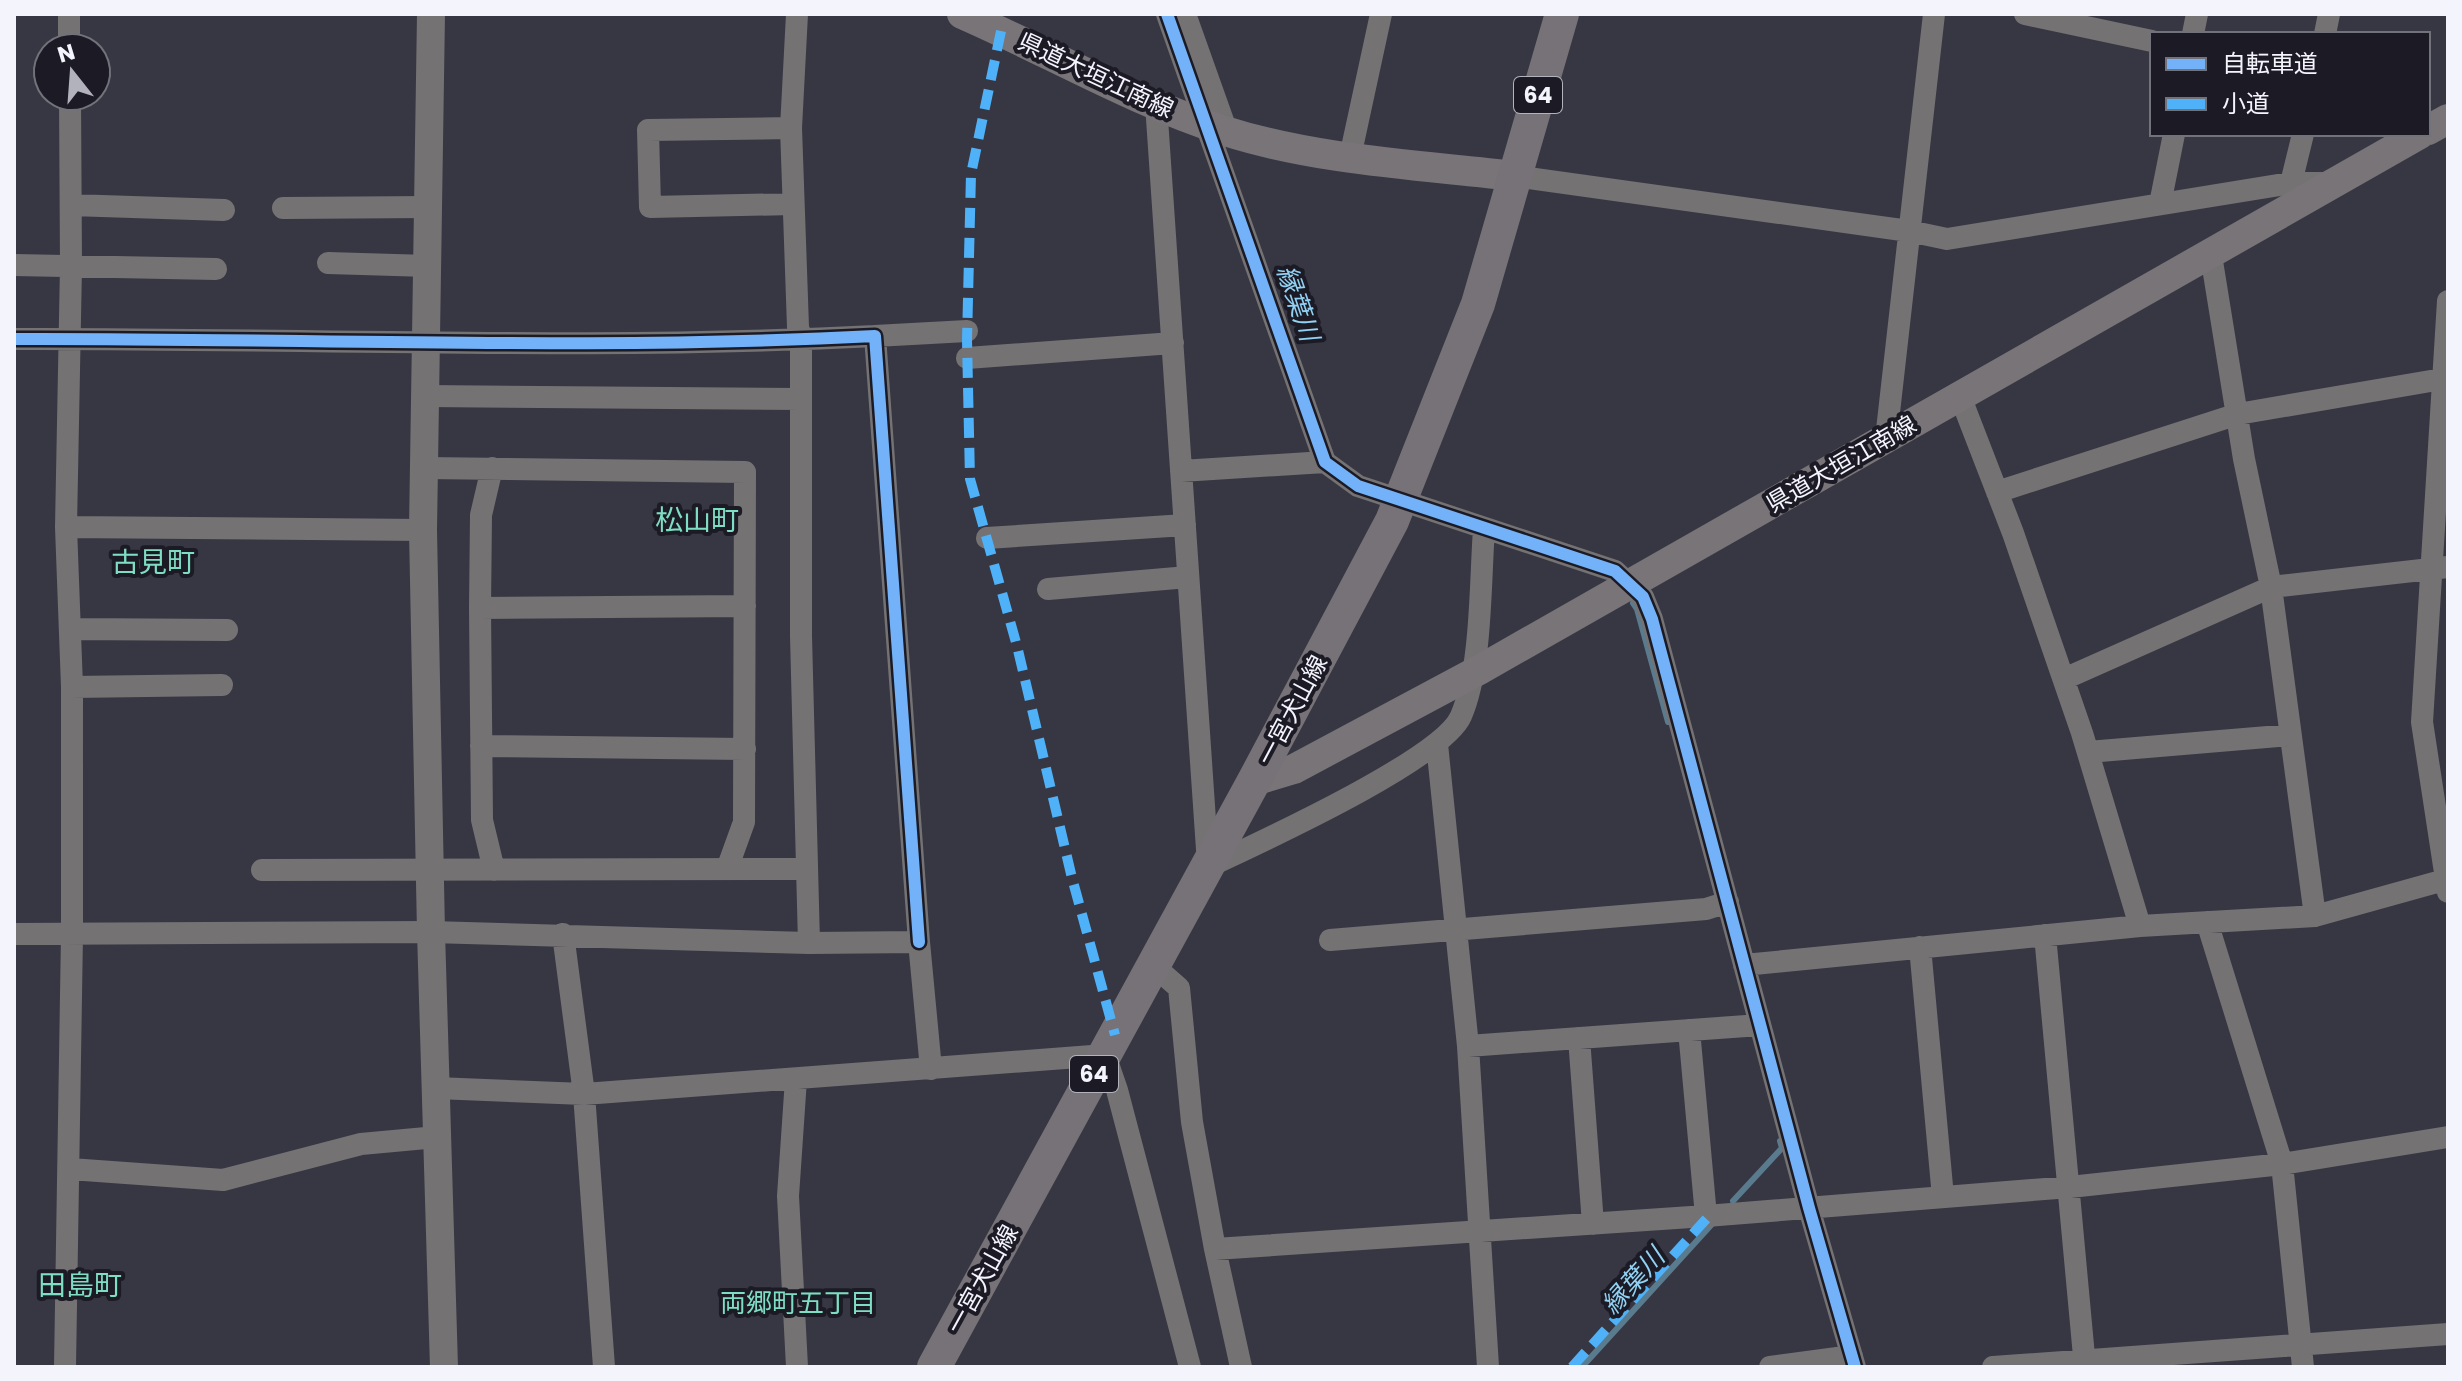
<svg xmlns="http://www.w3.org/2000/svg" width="2462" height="1381" font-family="Poppins,'Noto Sans JP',sans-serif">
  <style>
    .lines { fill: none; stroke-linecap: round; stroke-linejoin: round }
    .stream { stroke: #5a7b8e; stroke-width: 6 }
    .minor { stroke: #757273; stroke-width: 22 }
    .tertiary { stroke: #757273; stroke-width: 28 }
    .secondary { stroke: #787478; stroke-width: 30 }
    .primary { stroke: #777277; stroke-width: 34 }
    .quiet { stroke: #4fb1f8; stroke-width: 10; stroke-dasharray: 20 10; stroke-linecap: butt }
    .cycleway-casing { stroke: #1c1b25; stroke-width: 17 }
    .cycleway { stroke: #73b2f8; stroke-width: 12 }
    .labels { text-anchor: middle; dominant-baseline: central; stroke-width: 8; stroke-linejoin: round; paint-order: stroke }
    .shield { fill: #1c1b25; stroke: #b3b3bc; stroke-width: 2 }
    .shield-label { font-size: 22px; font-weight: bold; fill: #f4f4fd }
    .street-label { font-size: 24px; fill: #f4f4fd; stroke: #1c1b25 }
    .water-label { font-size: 26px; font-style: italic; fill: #91d1f3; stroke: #1c1b25 }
    .neighbourhood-label { font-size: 26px; fill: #7edec3; stroke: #1c1b25 }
    .quarter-label { font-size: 28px; fill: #7edec3; stroke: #1c1b25 }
  </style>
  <rect width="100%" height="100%" fill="#373743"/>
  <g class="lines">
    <path class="stream" d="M1633,603L1637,609L1668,722
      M1733,1201L1782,1148L1780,1141
      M1582,1367L1713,1223"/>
    <path class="minor" d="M69,14V48
      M797,14L791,128L798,327L801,339V636L809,943
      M1167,14L1325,462L1358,486L1615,571L1643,597L1652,619L1809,1208L1855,1367
      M1185,14L1227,132
      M2025,14L2152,41
      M2193,34L2197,14
      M2325,34L2329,14
      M1156,104L1208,864
      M791,128L648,130L650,207L793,204
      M1350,157L1381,14
      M1514,176L1909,231L1947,239L2291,183H2332
      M2291,183L2303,134
      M2160,204L2174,134
      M71,205L224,210
      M283,208L429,207
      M2211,255L2244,459L2271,587L2315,916
      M328,263L428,266
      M14,265L216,269
      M2448,301L2422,722L2448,892
      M875,336L967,331
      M14,339C301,338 588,351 875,336L919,942
      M967,358L1173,343
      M426,396L801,399
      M1960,396L2013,533L2082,733L2140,926
      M1886,439L1934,14
      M424,468L745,472L744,822L727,869
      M492,468L481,515L480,608L482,820L494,870
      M1181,471L1325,462
      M1997,492L2238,414L2448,378
      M66,527L423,530
      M987,538L1185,525
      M1048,589L1188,577
      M480,608L745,606
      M70,629L227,630
      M2064,679L2271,587L2448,567
      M72,687L222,685
      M1437,744L1468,1046L1488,1367
      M481,746L745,749
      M2088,752L2290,735
      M1206,868C1256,844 1442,760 1461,716C1482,668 1480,582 1484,529
      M262,870L807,869
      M2207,922L2282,1164L2303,1367
      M14,934L431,932L809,943L919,942L931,1069
      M563,934L584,1094L604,1367
      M2045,935L2085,1367
      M1330,940L1706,909L1728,902
      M1920,947L1943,1197
      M1744,965L2140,926L2315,916L2448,879
      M1154,966L1179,988L1192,1122L1215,1249L1241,1367
      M1689,1030L1706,1216
      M1579,1038L1593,1224
      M1468,1046L1760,1025
      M796,1079L788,1196L797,1367
      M436,1088L584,1094L1105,1055L1117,1090L1190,1367
      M70,1169L223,1180L361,1144L437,1137
      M1215,1249L1706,1216L2070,1187L2282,1164L2448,1137
      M65,1367L72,934V687L66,527L71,266L70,96
      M1770,1367L1852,1356
      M1993,1367L2448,1334"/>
    <path class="tertiary" d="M431,14L423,530L431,932L444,1367"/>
    <path class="secondary" d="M962,14C1049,52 1134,102 1225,131C1316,160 1419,165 1514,176
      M2428,130L2448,119
      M1254,781L1294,769L1481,669L2420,134"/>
    <path class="primary" d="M934,1367L1254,781L1392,521L1478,304L1562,14"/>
    <path class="quiet" d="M1001,31L971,174L967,340L970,479L1017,646L1072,878L1115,1035
      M1572,1367L1709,1216"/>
    <defs>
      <path id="cycleway" d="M1167,14L1325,462L1358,486L1615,571L1643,597L1652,619L1809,1208L1855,1367
        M14,339C301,338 588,351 875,336L919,942"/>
    </defs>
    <use href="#cycleway" class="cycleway-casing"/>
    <use href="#cycleway" class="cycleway"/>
  </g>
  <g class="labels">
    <g class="shield">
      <rect x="1514" y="77" width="48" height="36" rx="6"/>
      <rect x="1070" y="1056" width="48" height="36" rx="6"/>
    </g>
    <g class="shield-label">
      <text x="1538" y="95">64</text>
      <text x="1094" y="1074">64</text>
    </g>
    <g class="street-label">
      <text transform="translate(1096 75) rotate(25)">県道大垣江南線</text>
      <text transform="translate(1841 464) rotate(-30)">県道大垣江南線</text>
      <text transform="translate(1292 710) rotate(-62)">一宮犬山線</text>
      <text transform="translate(982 1279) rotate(-61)">一宮犬山線</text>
    </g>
    <g class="water-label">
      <text transform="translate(1298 303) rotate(71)">縁葉川</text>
      <text transform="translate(1633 1281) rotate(-48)">縁葉川</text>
    </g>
    <g class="neighbourhood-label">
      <text x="798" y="1303">両郷町五丁目</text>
    </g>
    <g class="quarter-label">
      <text x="697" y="520">松山町</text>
      <text x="153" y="562">古見町</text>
      <text x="80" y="1285">田島町</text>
    </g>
  </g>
  <rect width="2462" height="1381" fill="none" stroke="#f4f4fd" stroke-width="32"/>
  <rect x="2150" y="32" width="280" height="104" fill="#1c1b25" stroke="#72727b" stroke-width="2"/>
  <rect x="2166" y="58" width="40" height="12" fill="#73b2f8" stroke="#72727b" stroke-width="2"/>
  <text x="2222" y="72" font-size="24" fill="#f4f4fd">自転車道</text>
  <rect x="2166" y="98" width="40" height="12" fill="#4fb1f8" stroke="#72727b" stroke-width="2"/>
  <text x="2222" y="112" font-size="24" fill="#f4f4fd">小道</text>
  <g transform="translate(72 72) rotate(343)"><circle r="38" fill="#1c1b25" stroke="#72727b" stroke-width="2"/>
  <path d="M0-6L14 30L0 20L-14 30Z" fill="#b2b2bc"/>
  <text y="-12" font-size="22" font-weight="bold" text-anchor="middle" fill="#f4f4fd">N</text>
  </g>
</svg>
